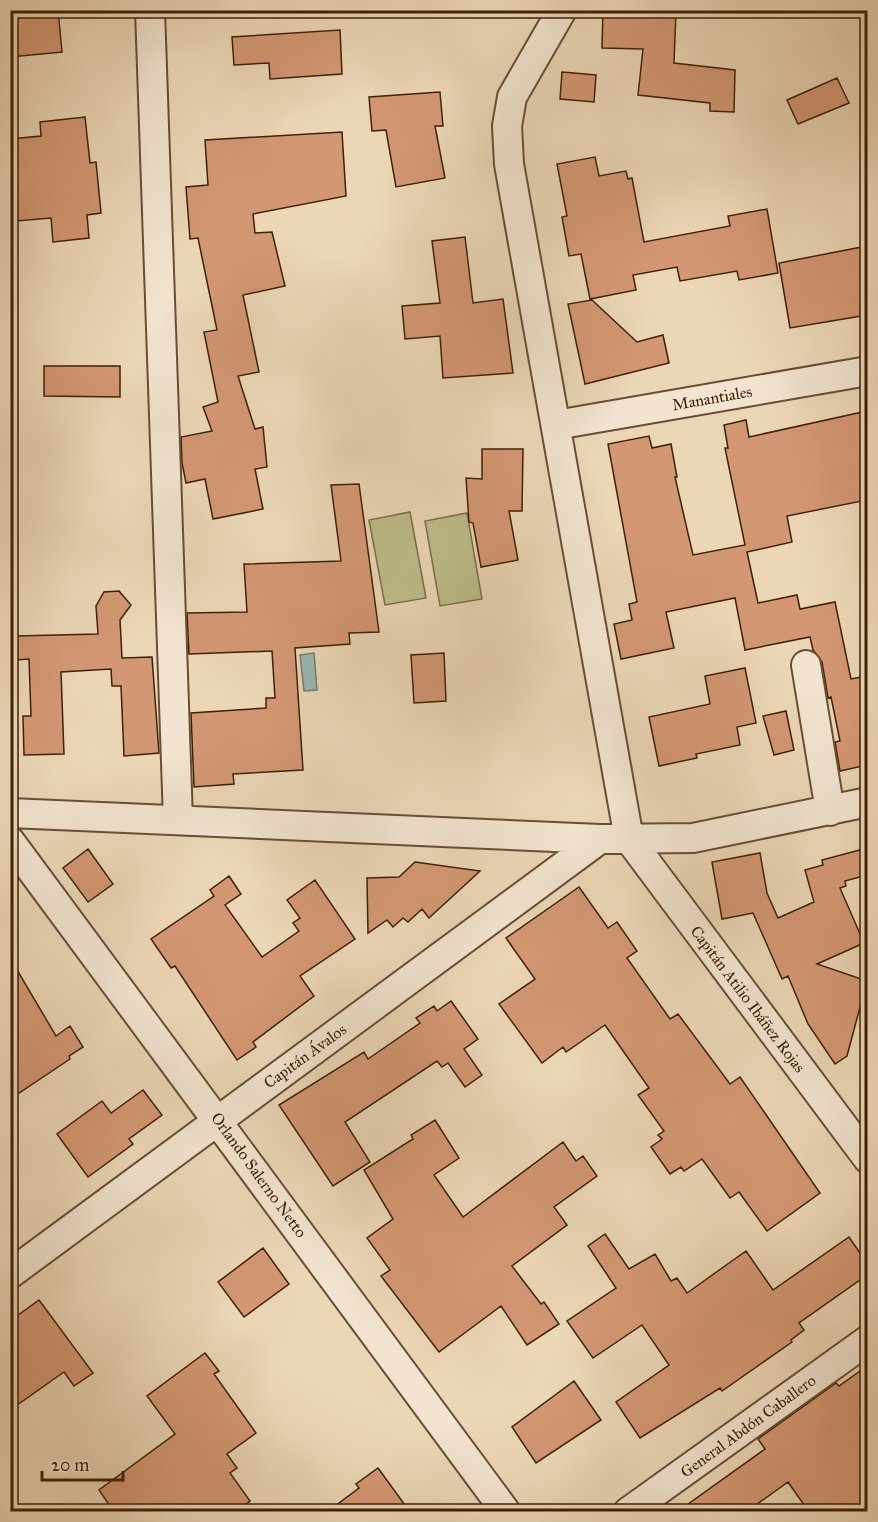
<svg xmlns="http://www.w3.org/2000/svg" width="878" height="1522" font-family="'IM FELL Great Primer',serif">
  <style>
    .green { fill: #bcbc8a; stroke: #7d6e48; stroke-width: 1.5 }
    .water { fill: #99b8b4; stroke: #757c6f; stroke-width: 1.5 }
    .building { fill: #d39773; stroke: #3e2107; stroke-width: 1.5 }
    .lines { fill: none; stroke-linecap: round; stroke-linejoin: round }
    .minor-casing { stroke: #694e33; stroke-width: 32 }
    .minor { stroke: #f2e4d0; stroke-width: 28 }
    .labels { text-anchor: middle; dominant-baseline: central; stroke-width: 4.5; stroke-linejoin: round; paint-order: stroke }
    .street-label { font-size: 16px; fill: #3e2107; stroke: #f2e4d0 }
  </style>
  <rect width="100%" height="100%" fill="#ebd6b6"/>
  <filter id="stains"><feTurbulence type="fractalNoise" baseFrequency=".00333" numOctaves="4"/><feColorMatrix values="0 0 0 0 .2 0 0 0 0 .09 0 0 0 0 .02 0 0 0 .5 -.17"/></filter>
  <radialGradient id="worn" r=".72"><stop offset=".6" stop-color="#630" stop-opacity="0"/><stop offset="1" stop-color="#630" stop-opacity=".3"/></radialGradient>
  <path class="green" d="M410,512L426,598L385,605L369,520Z
    M467,513L482,599L440,606L425,521Z"/>
  <path class="water" d="M314,653L317,690L304,691L300,655Z"/>
  <path class="building" d="M10,10H58L62,52L10,57Z
    M603,10H676L674,63L735,70L734,112L710,111V103L638,95L643,49L602,48Z
    M340,30L342,74L270,79L269,63L234,65L232,37Z
    M562,72L596,75L594,102L560,99Z
    M837,78L849,103L798,124L787,100Z
    M440,92L443,126H435L445,178L396,187L386,130L372,131L369,97Z
    M85,117L90,163L96,162L101,213L87,215L89,238L53,242L51,218L16,221L10,139L41,136L40,122Z
    M342,132L346,196L253,214L255,233L272,232L285,286L243,295L259,372L238,376L255,429L263,427L267,467L255,469L263,509L213,519L205,479L186,483L182,463L181,437L212,431L203,407L218,402L204,332L217,330L198,238L190,239L186,187L208,185L205,140Z
    M595,157L599,176L626,171L628,179L632,178L644,242L730,226L728,216L767,209L778,273L739,280L737,271L680,281L677,267L633,275L636,290L590,299L581,254L569,256L562,217L567,216L557,164Z
    M465,237L473,303L503,299L513,373L443,378L440,336L405,339L402,306L440,303L432,241Z
    M867,246V315L790,328L779,263Z
    M592,300L637,342L663,335L669,363L585,384L568,304Z
    M44,366H120V397L44,396Z
    M867,411V500L787,516L792,542L747,552L758,603L797,595L800,609L835,602L851,679L867,676V765L840,771L835,742L840,741L831,697L828,698L822,662L813,650L810,637L745,650L735,598L666,612L674,648L621,659L614,624L632,620L629,604L637,602L608,444L649,436L652,448L671,444L677,477H675L693,555L745,545L725,448H728L724,425L746,420L749,437Z
    M482,449H523L522,511H509L518,560L481,567L473,523L469,522L466,478L482,479Z
    M359,484L379,632L349,633L350,644L295,648L303,770L233,774L234,784L194,787L191,713L266,708V698H275L272,651L189,654L187,613L247,612L244,564L341,561L331,485Z
    M119,591L131,605L120,620L122,658L152,657L159,753L124,756L121,686H112L111,669L61,672L64,754L24,755L23,716H31L29,659L16,660V636L98,634L96,606L104,592Z
    M444,653L446,701L414,703L411,655Z
    M745,668L756,723L737,727L740,745L696,754L697,758L659,766L649,717L710,704L705,676Z
    M786,711L794,750L774,755L763,716Z
    M867,848V875L845,881L846,886L840,888L864,943L817,964L867,981L847,1056L835,1064L808,1024L788,976L782,979L753,913L722,919L712,862L760,853L767,893L778,918L814,902L805,870L823,865L822,860Z
    M88,849L113,884L88,902L63,868Z
    M415,862L480,871L429,918L422,909L408,922L403,918L393,927L387,920L368,933L367,878L399,877Z
    M229,876L241,894L225,905L262,957L299,931L293,923L300,918L287,900L315,880L355,939L300,976L314,996L253,1042L256,1047L237,1060L175,966L171,968L151,939L214,896L210,890Z
    M579,887L608,928L617,922L637,951L627,958L670,1019L678,1014L730,1084L740,1077L820,1193L767,1231L739,1192L730,1198L702,1159L684,1171L681,1167L670,1174L651,1147L662,1139L658,1135L664,1131L638,1095L649,1088L605,1025L566,1052L563,1047L542,1063L499,1004L535,979L506,938Z
    M10,958L56,1036L70,1026L83,1047L69,1056L70,1059L10,1099Z
    M451,1001L478,1039L464,1049L482,1075L465,1087L448,1063L442,1067L437,1061L345,1122L370,1162L333,1186L279,1105L364,1052L368,1059L420,1023L416,1018L434,1006L437,1011Z
    M143,1090L162,1115L129,1139L133,1144L88,1177L57,1134L102,1101L111,1113Z
    M435,1120L459,1158L434,1175L463,1217L563,1142L576,1161L583,1156L597,1176L554,1207L567,1225L512,1266L541,1304L544,1302L559,1324L527,1345L501,1306L439,1352L381,1276L390,1270L367,1238L393,1219L364,1170L413,1139L411,1135Z
    M605,1234L629,1269L655,1254L671,1281L677,1278L687,1293L746,1251L773,1290L849,1237L867,1263V1275L799,1323L804,1330L791,1340L792,1342L722,1391L720,1388L640,1438L616,1402L669,1365L642,1325L593,1358L567,1321L616,1288L588,1246Z
    M263,1248L289,1284L244,1317L218,1282Z
    M39,1300L93,1373L74,1386L64,1372L10,1410V1321Z
    M205,1353L219,1371L214,1374L256,1433L227,1454L237,1468L230,1473L250,1501L236,1512H114L99,1490L175,1434L147,1396Z
    M867,1366V1512H809L788,1482L746,1512H677L765,1449L758,1439L836,1383L839,1386Z
    M574,1381L601,1420L536,1463L512,1427Z
    M378,1468L410,1512H327L359,1488L356,1484Z"/>
  <g class="lines">
    <defs>
      <path id="minor" d="M150,10L178,820
        M562,10L512,97L507,126L509,164L629,839L868,1159
        M556,425L868,371
        M806,665L830,811
        M10,813L600,839L693,838L868,802
        M10,841L506,1512
        M10,1274L600,839
        M628,1512L868,1340"/>
    </defs>
    <use href="#minor" class="minor-casing"/>
    <use href="#minor" class="minor"/>
  </g>
  <g class="labels">
    <g class="street-label">
      <text transform="translate(712 398) rotate(-10)">Manantiales</text>
      <text transform="translate(748 999) rotate(53)">Capitán Atilio Ibáñez Rojas</text>
      <text transform="translate(305 1056) rotate(-36)">Capitán Ávalos</text>
      <text transform="translate(259 1175) rotate(54)">Orlando Salerno Netto</text>
      <text transform="translate(748 1426) rotate(-36)">General Abdón Caballero</text>
    </g>
  </g>
  <rect width="878" height="1522" fill="none" stroke="#ebd6b6" stroke-width="36"/>
  <rect x="12" y="12" width="854" height="1498" fill="none" stroke="#3e2107" stroke-width="3"/>
  <rect x="18" y="18" width="842" height="1486" fill="none" stroke="#3e2107" stroke-width="1.5"/>
  <path d="M42 1471v9h81v-9" fill="none" stroke="#3e2107" stroke-width="3"/>
  <text x="51" y="1471" font-size="18" fill="#3e2107" stroke="#f2e4d0" stroke-width="4.5" paint-order="stroke">20 m</text>
  <rect width="100%" height="100%" filter="url(#stains)"/>
  <rect width="100%" height="100%" fill="url(#worn)"/>
</svg>
